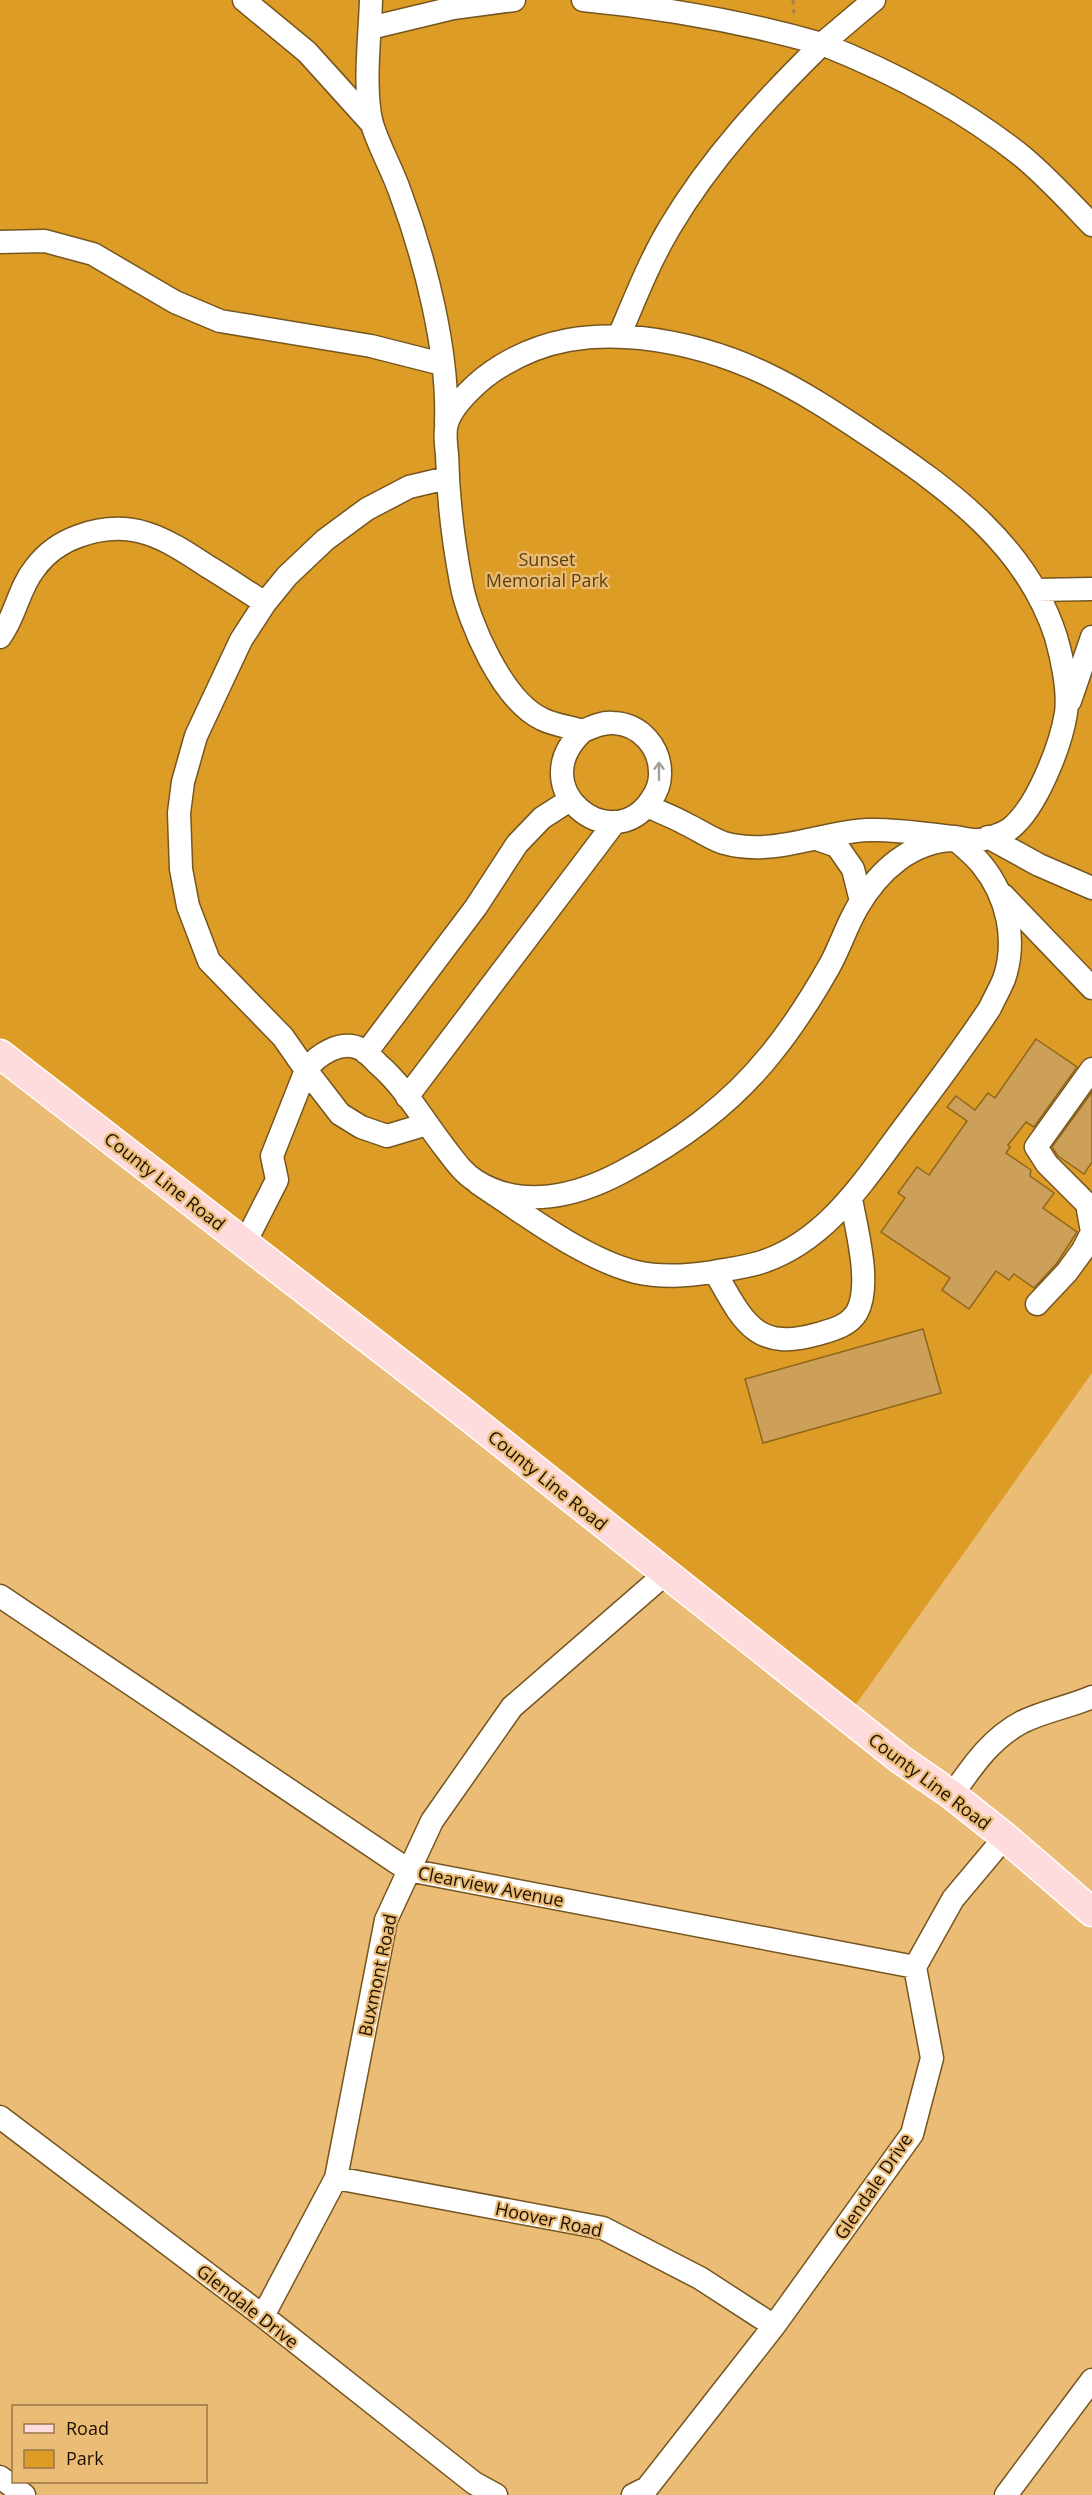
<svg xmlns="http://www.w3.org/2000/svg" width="1092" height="2495" font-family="'Open Sans',sans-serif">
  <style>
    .green { fill: #dd9c25 }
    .building { fill: #cda05a; stroke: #90661b; stroke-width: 1.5 }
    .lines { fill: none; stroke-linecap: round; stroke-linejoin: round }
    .minor-casing { stroke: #765620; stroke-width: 25 }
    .major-casing { stroke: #fff; stroke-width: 31 }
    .path { stroke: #a5824e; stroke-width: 3; stroke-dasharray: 4.5 4.5; stroke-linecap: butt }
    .minor { stroke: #fff; stroke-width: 22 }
    .major { stroke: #fedbdc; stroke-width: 28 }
    .oneway { stroke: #a59f99 }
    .labels { text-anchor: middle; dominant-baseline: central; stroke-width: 4.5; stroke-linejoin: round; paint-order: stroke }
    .park-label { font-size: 18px; fill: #5b3f0c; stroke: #eabc76 }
    .street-label { font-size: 18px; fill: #1d1000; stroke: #eabc76 }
  </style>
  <rect width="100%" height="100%" fill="#eabc76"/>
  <path class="green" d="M0,0H1092V1373L847,1717L0,1058Z"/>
  <path class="building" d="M1036,1039L1077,1067L1034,1127L1026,1122L1008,1145L1010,1147L1006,1153L1031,1170L1030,1176L1054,1193L1043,1208L1077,1232L1057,1263L1034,1288L1014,1274L1009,1280L996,1271L969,1309L942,1290L950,1278L881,1232L905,1198L898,1193L917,1167L929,1175L967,1121L947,1107L956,1096L975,1110L988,1093L995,1098Z
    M1092,1092V1162L1084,1174L1058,1156L1052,1147Z
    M923,1329L941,1393L763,1443L745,1379Z"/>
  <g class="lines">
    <defs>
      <path id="minor" d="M244,0L307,52L372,124
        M371,0C370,36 363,90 372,124C379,147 392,169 400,192C425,259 449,352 446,424
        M583,0C667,8 741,21 822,44L874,0
        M370,28L453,8L514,0
        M0,242L45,241L93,254L175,302L220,321L371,346L442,364
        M619,336C635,299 649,262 670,227C711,158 765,100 822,44C895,73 962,108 1023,157C1048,178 1070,202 1092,225
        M1036,590L1092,589
        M0,637C16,616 18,589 35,568C46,553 62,542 79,536C131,517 165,538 207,566C227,578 246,591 265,603
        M1070,701L1092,637
        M583,731C521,788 612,859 651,800C656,793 660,784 660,775C661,748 641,724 613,723C602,722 592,727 583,731C570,727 554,725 542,719C503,701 468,622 461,582C453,540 448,497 447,454C446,446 445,436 446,428C449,406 482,377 501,366C545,339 590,333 641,338C736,349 797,387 874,439C950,490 1027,546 1056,637C1062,658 1069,691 1066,713C1061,745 1037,807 1011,828C1005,833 988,839 979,840C972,841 962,838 954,837C926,834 897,829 868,830C820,832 774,857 724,843C711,839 699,830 686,824C674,817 660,812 647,806
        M988,837L1039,865L1092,888
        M817,839L837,846L853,869L861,901
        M1003,895L1092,988
        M366,1053L476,907L517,844L542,818L570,800
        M407,1097L615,822
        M427,1124L387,1136L361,1127L340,1114L306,1070C317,1055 341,1039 361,1049C367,1052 373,1059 378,1064C405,1087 423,1120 445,1148C455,1161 463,1173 476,1181C522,1210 577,1196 622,1172C678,1142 729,1106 770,1055C793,1027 812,997 830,965C840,947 846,927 857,908C878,871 912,840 956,840C965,848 975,856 982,865C1008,897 1017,941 1004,979C1000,989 994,999 990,1008C963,1049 934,1087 905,1126C865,1179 828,1240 762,1262C746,1267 730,1269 713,1272C687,1276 662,1278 636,1272C584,1259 523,1213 478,1183
        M245,1243L277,1180L272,1156L306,1070L283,1037L209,961L188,906L181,869L179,813L183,782L196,736L241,640L265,603L287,576L325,540L367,509L409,487L447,478
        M715,1272C743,1321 755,1352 818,1334C832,1330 849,1326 857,1312C872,1285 856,1227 851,1199
        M1037,1304L1067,1272L1083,1250L1092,1232L1087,1204L1047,1164L1036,1147L1092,1069
        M0,1596L408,1870L915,1967
        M952,1795C972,1767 990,1739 1022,1722C1044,1711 1069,1707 1092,1697
        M0,2117L263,2316L474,2483L496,2495
        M336,2178L603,2228L700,2278L774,2326
        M263,2316L336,2178L386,1920L432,1821L512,1707L665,1574
        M0,2477L24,2495
        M633,2495L647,2488L774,2326L912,2134L932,2058L915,1967L953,1899L1005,1837
        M1006,2495L1092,2380"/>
      <path id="major" d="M0,1054L459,1409L900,1759L952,1795L1005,1837L1092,1912"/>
    </defs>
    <use href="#minor" class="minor-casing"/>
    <use href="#major" class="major-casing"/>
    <path class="path" d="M793,0L794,16"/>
    <use href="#minor" class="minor"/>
    <use href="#major" class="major"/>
  </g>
  <defs><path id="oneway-shaft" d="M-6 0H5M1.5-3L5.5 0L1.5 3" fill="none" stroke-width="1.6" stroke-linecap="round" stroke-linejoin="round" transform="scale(1.5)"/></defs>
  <use class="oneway" href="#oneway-shaft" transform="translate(659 771) rotate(-90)"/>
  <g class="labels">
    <g class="park-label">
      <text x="547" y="559">Sunset<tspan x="547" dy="21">Memorial Park</tspan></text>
    </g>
    <g class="street-label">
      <text transform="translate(165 1181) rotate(38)">County Line Road</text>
      <text transform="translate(548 1480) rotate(39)">County Line Road</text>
      <text transform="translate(930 1781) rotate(37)">County Line Road</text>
      <text transform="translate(491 1886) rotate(11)">Clearview Avenue</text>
      <text transform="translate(377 1975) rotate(-78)">Buxmont Road</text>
      <text transform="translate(873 2186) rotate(-56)">Glendale Drive</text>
      <text transform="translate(549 2219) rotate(12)">Hoover Road</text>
      <text transform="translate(248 2306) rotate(38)">Glendale Drive</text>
    </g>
  </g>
  <rect x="12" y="2405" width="195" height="78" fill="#eabc76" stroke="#987747" stroke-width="1.5"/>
  <rect x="24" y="2424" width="30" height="9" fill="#fedbdc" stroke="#987747" stroke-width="1.5"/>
  <text x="66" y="2435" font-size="18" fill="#1d1000">Road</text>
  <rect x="24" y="2450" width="30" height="18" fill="#dd9c25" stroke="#987747" stroke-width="1.5"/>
  <text x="66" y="2465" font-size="18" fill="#1d1000">Park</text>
</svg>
